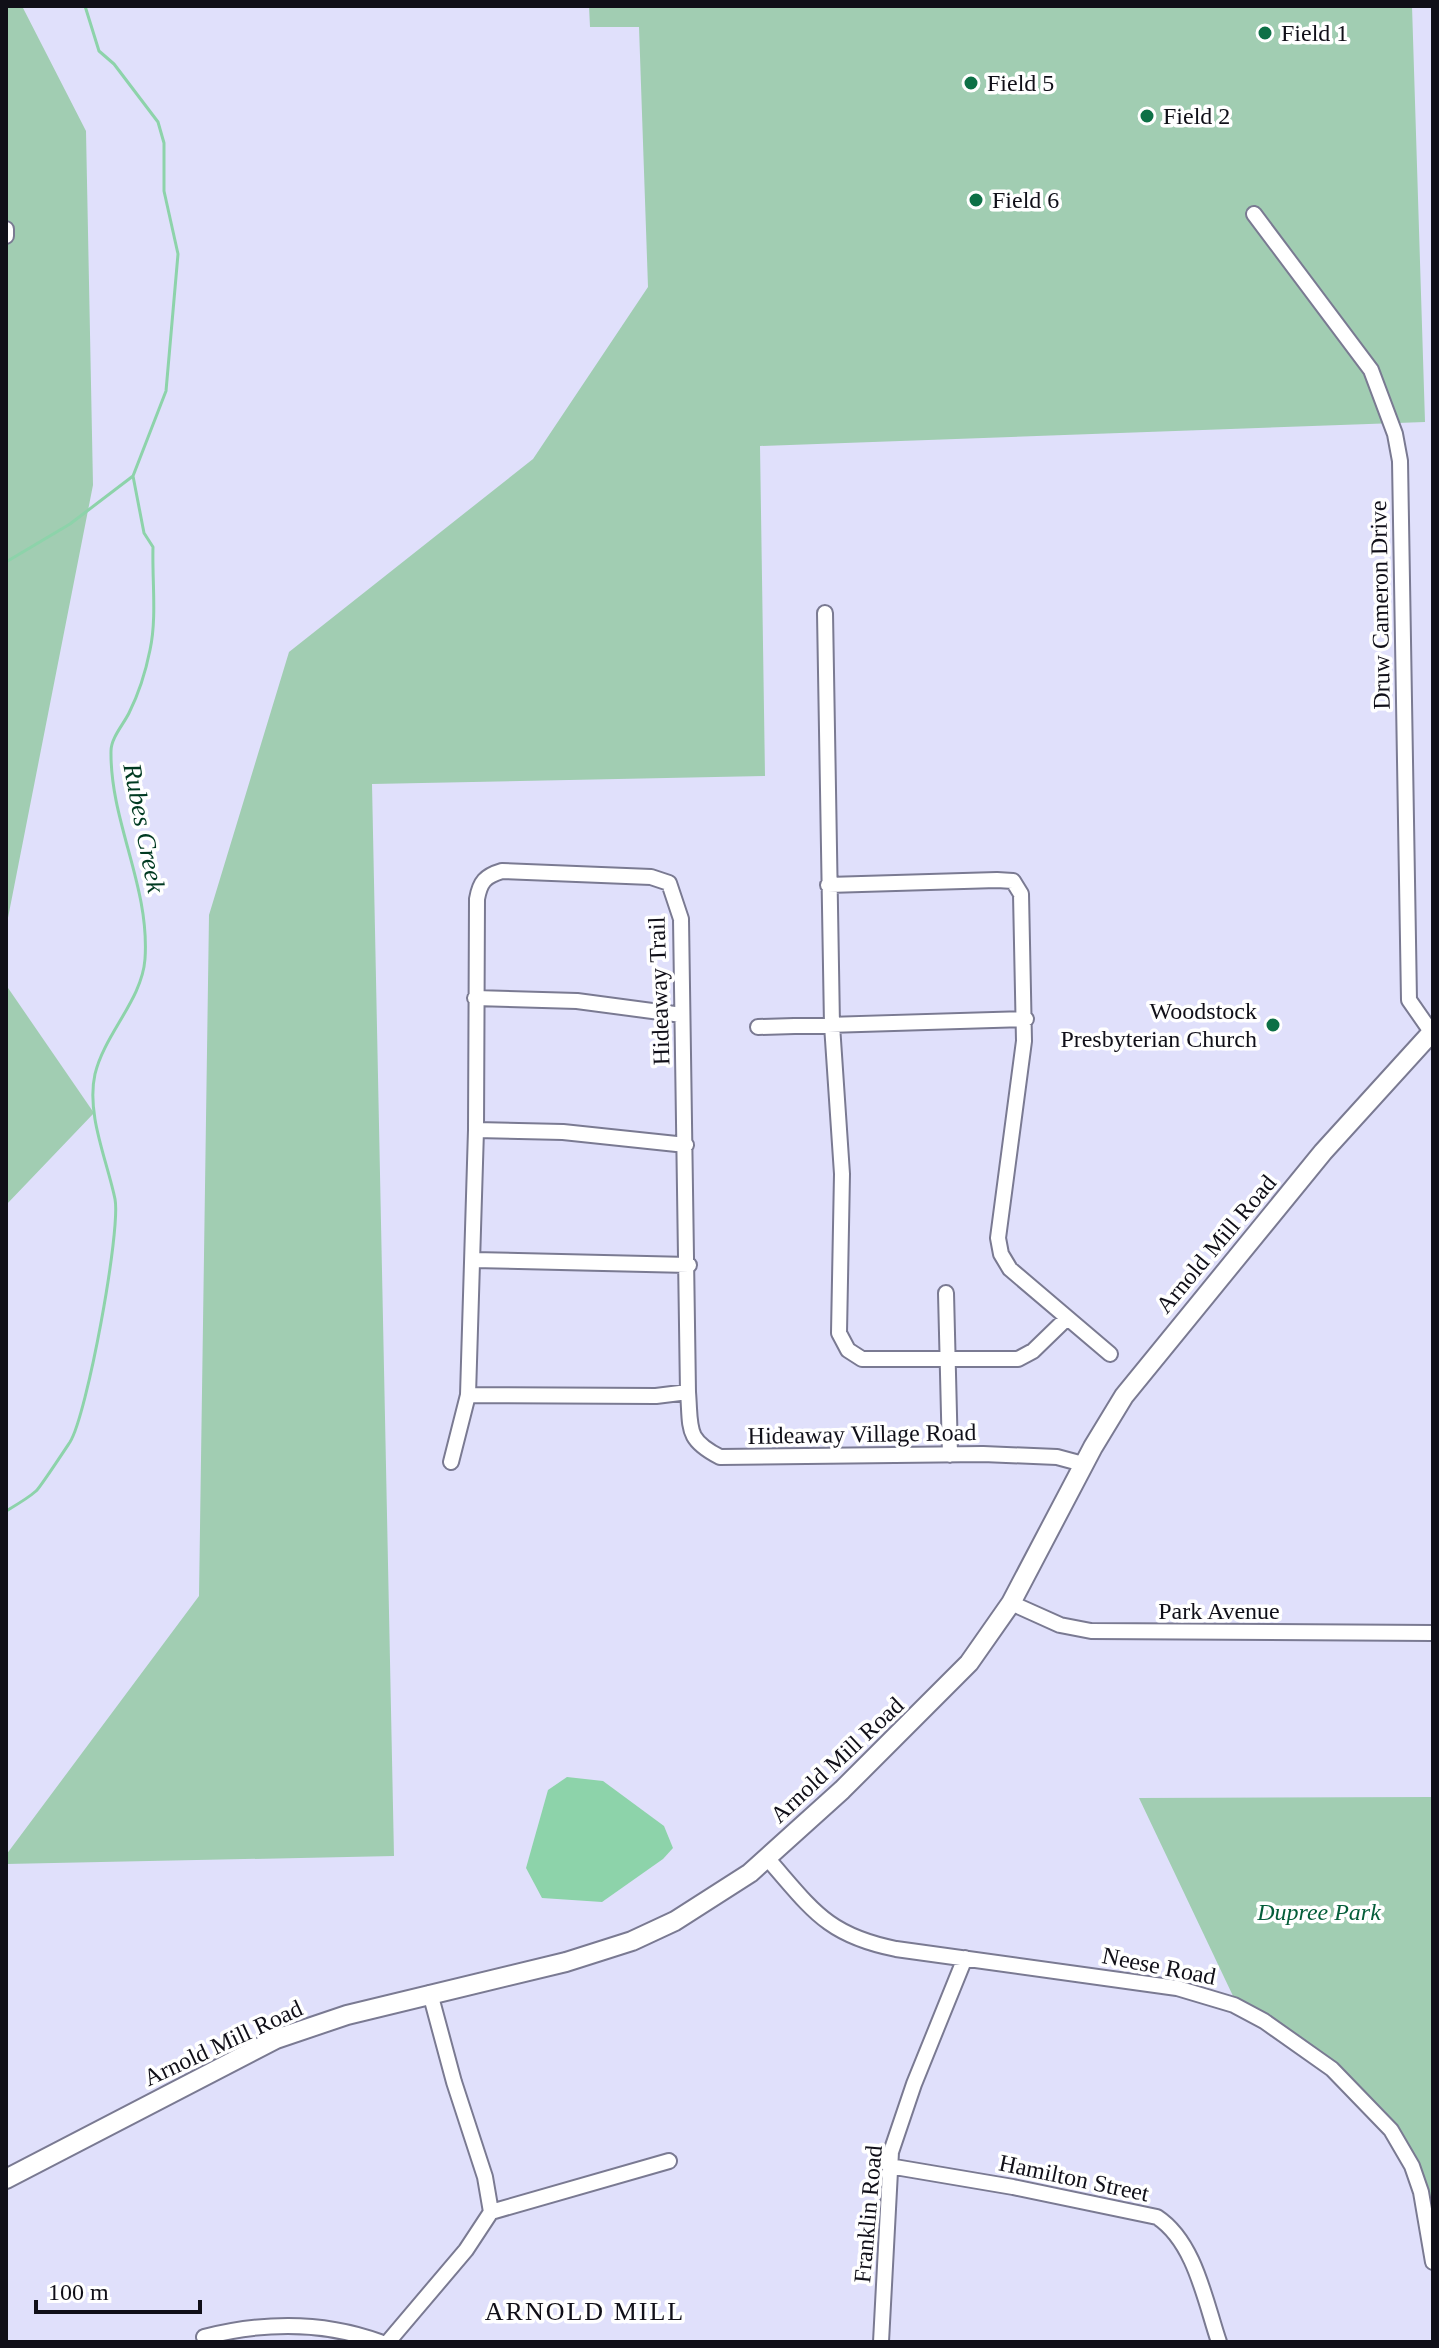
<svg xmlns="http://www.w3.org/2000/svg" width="1439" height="2348" font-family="'Times New Roman',serif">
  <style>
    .green { fill: #a1cdb2 }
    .water { fill: #8dd3aa }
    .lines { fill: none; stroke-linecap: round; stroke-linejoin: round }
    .stream { stroke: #8dd3aa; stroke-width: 3 }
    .minor-casing { stroke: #7a7a92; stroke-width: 18 }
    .major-casing { stroke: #7a7a92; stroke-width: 22 }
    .minor { stroke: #fff; stroke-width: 14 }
    .major { stroke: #fff; stroke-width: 18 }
    .poi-dot { fill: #0d7046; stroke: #fff; stroke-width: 3 }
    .labels { text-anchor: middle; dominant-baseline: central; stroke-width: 7; stroke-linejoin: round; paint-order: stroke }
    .poi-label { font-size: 24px; fill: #100f18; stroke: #fff; text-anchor: start }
    .street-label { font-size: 24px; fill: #100f18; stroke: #fff }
    .park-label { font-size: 24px; font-style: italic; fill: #055e3a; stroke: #fff }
    .water-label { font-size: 26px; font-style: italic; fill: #003a21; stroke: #fff }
    .neighbourhood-label { font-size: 26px; letter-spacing: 2px; fill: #100f18; stroke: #fff }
  </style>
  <rect width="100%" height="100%" fill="#e0e0fb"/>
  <path class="green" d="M6,6H22L86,131L93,485L6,928Z
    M589,6H1412L1425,422L760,446L765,776L372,784L394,1856L6,1864V1855L199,1596L209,915L289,652L533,459L648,287L639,27H590Z
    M6,985L94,1113L6,1205Z
    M1433,1797V2232L1417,2162L1385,2111L1314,2046L1233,1996L1139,1798Z"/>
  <path class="water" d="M567,1777L603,1781L664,1826L673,1848L663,1859L602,1902L542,1898L526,1868L548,1790Z"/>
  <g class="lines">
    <path class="stream" d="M6,562L70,524L133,476
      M6,1511C16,1505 27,1499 36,1491C39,1489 66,1448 70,1442C87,1415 121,1230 115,1199C107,1160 86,1114 95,1074C105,1033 142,1000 145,959C150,886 110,822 111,751C111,738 123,725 129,713C138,695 146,670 150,650C157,618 152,580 153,547L144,533L133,476L166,391L178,254L164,191V143L158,122L114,64L99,51L85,6"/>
    <defs>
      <path id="minor" d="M1254,214L1371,370L1395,434L1400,461L1409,1000L1432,1033
        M6,229V236
        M825,613L832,1025L842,1174L839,1333L848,1350L862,1359H1018L1033,1351L1066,1319
        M828,885L997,880L1013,881L1021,894L1024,1041L998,1238L1001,1254L1010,1269L1110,1354
        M475,998L577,1001L682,1015
        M758,1027L1026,1019
        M476,1130L563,1132L686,1145
        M473,1260L689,1265
        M946,1293L950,1455
        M468,1395L656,1396L688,1392
        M451,1462L468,1395L476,1130L477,899C480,882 485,876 502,871L651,877L669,883L681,919L688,1392C691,1429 685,1439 720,1457L983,1454L1057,1457L1083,1464
        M1011,1603L1060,1625L1091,1631L1433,1633
        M767,1858C812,1909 826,1935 896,1949L1177,1988L1234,2005L1264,2021L1332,2069L1391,2130L1412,2166L1421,2192L1433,2262
        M889,2166L1013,2187L1157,2217C1195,2242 1205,2301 1219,2342
        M491,2212L669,2161
        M204,2337C263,2322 323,2321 380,2342
        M388,2342L466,2250L491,2212L485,2177L454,2082L430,1993
        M881,2342L891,2152L914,2084L965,1958"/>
      <path id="major" d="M6,2179L276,2039L347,2015L566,1962L632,1941L675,1921L750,1873L842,1790L969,1663L1011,1603L1093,1447L1124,1396L1323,1152L1433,1031"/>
    </defs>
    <use href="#minor" class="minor-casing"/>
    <use href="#major" class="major-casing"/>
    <use href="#minor" class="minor"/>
    <use href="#major" class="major"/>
  </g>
  <g class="poi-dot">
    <circle cx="1265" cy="33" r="8"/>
    <circle cx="971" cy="83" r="8"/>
    <circle cx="1147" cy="116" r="8"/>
    <circle cx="976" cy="200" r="8"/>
    <circle cx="1273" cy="1025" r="8"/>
  </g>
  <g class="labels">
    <g class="poi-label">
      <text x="1281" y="33">Field 1</text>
      <text x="987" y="83">Field 5</text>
      <text x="1163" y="116">Field 2</text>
      <text x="992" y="200">Field 6</text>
      <text x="1257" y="1011" text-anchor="end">Woodstock<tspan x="1257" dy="28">Presbyterian Church</tspan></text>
    </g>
    <g class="street-label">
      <text transform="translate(1380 605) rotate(-91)">Druw Cameron Drive</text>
      <text transform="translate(659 991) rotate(-92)">Hideaway Trail</text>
      <text transform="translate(1216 1244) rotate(-50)">Arnold Mill Road</text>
      <text transform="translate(862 1434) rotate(-1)">Hideaway Village Road</text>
      <text x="1219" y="1611">Park Avenue</text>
      <text transform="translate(837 1760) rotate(-43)">Arnold Mill Road</text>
      <text transform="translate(1159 1966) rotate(11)">Neese Road</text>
      <text transform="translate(223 2043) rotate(-25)">Arnold Mill Road</text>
      <text transform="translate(1074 2178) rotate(12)">Hamilton Street</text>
      <text transform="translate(868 2214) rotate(-85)">Franklin Road</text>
    </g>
    <g class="park-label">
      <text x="1319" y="1912">Dupree Park</text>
    </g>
    <g class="water-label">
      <text transform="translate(144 828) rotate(79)">Rubes Creek</text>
    </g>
    <g class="neighbourhood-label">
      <text x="585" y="2311">ARNOLD MILL</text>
    </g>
  </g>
  <rect width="1439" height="2348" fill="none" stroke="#100f18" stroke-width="16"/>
  <path d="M36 2300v12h164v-12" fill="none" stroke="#100f18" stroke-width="4"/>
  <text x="48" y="2300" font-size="24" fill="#100f18" stroke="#ffffff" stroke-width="6" paint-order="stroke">100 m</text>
</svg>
